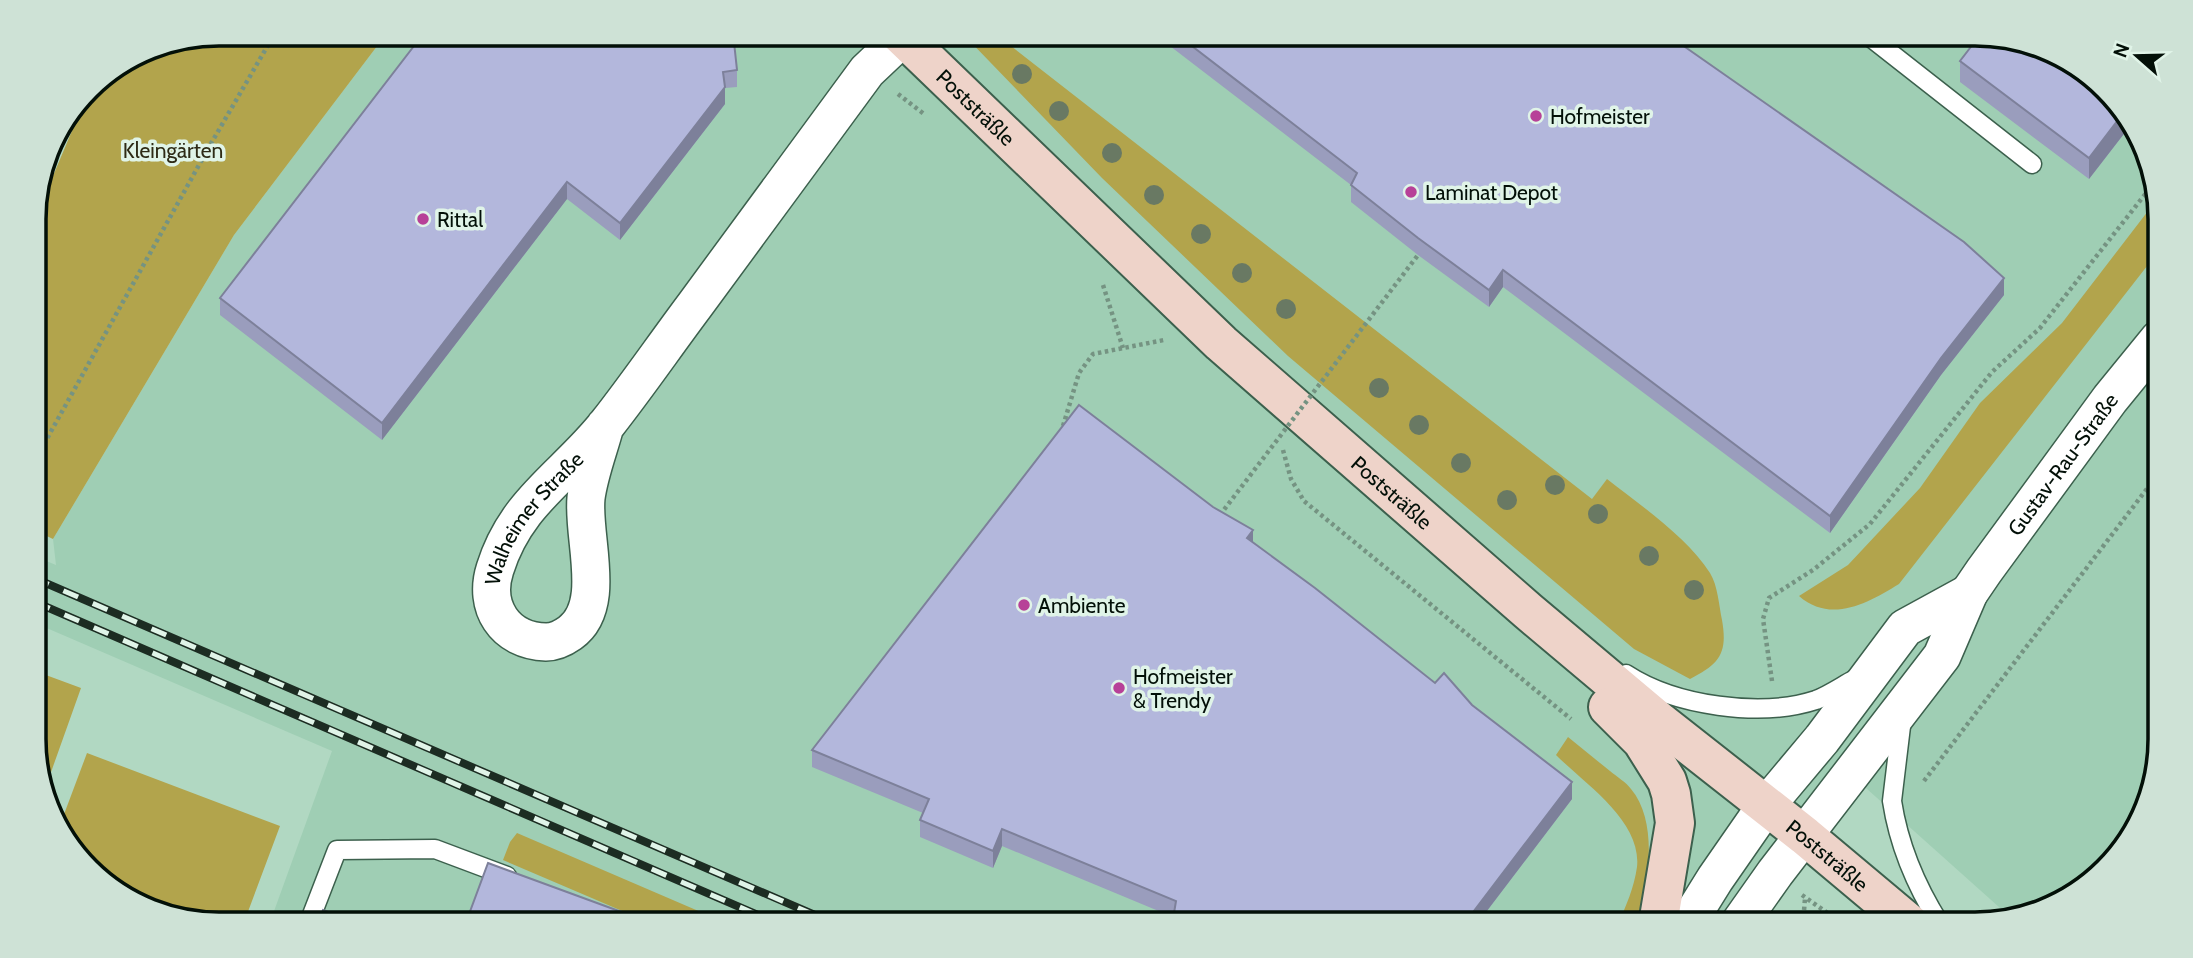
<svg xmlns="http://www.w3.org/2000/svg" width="2193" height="958" font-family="Cabin,sans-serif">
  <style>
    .built { fill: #9fceb4 }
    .green { fill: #b2a44c }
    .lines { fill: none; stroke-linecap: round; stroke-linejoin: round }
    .lane-casing { stroke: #3c604d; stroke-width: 21 }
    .street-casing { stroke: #3c604d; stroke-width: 40 }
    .secondary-casing { stroke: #3c604d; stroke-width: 42 }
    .path { stroke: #759382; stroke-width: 4.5; stroke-dasharray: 3.5 3.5; stroke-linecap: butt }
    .lane { stroke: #fff; stroke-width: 18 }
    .street { stroke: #fff; stroke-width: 37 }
    .secondary { stroke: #eed3c9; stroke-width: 38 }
    .rail-casing { stroke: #1c2c22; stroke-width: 8 }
    .rail { stroke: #e0f4e8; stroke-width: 5; stroke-dasharray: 16; stroke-linecap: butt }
    .path-bridge { stroke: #759382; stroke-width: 4.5; stroke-dasharray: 3.5 3.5; stroke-linecap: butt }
    .tree { fill: #697963 }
    .wall { fill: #9a9dbd }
    .shaded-wall { fill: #7d809a }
    .building { fill: #b3b7dc; stroke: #7d809a; stroke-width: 2 }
    .poi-dot { fill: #b74198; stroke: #e0f4e8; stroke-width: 2.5 }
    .labels { text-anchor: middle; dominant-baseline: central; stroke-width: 7; stroke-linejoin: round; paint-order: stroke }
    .street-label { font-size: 21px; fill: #031008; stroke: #e0f4e8 }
    .poi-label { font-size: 21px; fill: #031008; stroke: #e0f4e8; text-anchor: start }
    .park-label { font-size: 21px; fill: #2e2b16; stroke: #e0f4e8 }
    .rim { fill: none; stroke: #031008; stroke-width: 3.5 }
  </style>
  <rect width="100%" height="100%" fill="#b1d8c2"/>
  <path class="built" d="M387,33H1974L2045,47L2121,106L2158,194L2160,739L2146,810L2087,887L2009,916L1848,772L1763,924L269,925L332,751L35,623L34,556L56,565L53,539L234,235Z"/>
  <path class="green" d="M219,33H387L234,235L53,539L34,530V221L90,88L96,80L148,47Z
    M962,33H999L1011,46L1592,499L1607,479C1639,504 1688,538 1710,573C1718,586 1719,606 1722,620C1728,654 1719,664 1690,679L1634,649L1288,356L1102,178Z
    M2158,198V252L1899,584C1868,603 1831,624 1799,596L1848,565L1920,488L1980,403L2062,323Z
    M35,671L81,688L45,789L35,764Z
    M1568,737C1582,748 1596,760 1610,771C1617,777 1626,782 1631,789C1659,822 1649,887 1635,924H1618C1626,906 1634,888 1637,867C1642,821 1585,784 1556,755Z
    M87,753L280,826L243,925H219L148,911L72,852L60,825Z
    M517,833L731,925H655L503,860L510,842Z"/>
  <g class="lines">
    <defs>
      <path id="lane" d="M1865,33L2032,164
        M1626,674C1675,706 1761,718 1816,700C1829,695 1842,686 1855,679
        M1902,718L1892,801C1899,847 1916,886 1940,924
        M308,925L337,850L435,849L507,876"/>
      <g id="street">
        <path id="s1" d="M605,426C599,449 589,474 586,498C582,538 608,606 570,633C563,638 554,642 546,642C504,641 483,606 495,569C516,501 566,476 607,424C637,386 665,345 695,305C752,227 810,149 867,71L903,37"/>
        <path d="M1687,924L1715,879L1765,807L1822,739L1905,628L1969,593"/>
        <path id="s2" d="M1739,924L1775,873L1942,656L1969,593L1984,571L2110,399L2159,339"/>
      </g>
      <g id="secondary">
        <path id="s3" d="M899,33L1221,343L1528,611L1660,722L1805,836L1910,924"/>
        <path d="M1608,707L1642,741L1667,781L1671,794L1675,823L1658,924"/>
      </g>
    </defs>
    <use href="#lane" class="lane-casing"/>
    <use href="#street" class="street-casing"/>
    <use href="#secondary" class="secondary-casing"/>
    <path class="path" d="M829,33L841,45
      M898,94L924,114
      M1103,285L1123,348
      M1063,426L1079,373L1093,354L1164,340
      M44,444L209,147L275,33
      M1283,450L1291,479L1304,501L1571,719
      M1772,681L1763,619L1769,598L1813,570L1870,524L1992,372L2040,328L2154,183
      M1924,781L2159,473
      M1802,895L1843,924
      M1803,924L1805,898"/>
    <use href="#lane" class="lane"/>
    <use href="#street" class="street"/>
    <use href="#secondary" class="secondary"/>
    <defs>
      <path id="rail" d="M34,578L838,925
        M35,602L781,925"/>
    </defs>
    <use href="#rail" class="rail-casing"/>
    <use href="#rail" class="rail"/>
    <path class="path-bridge" d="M1220,515L1418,255"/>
  </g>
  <g class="tree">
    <circle cx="1022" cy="74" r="10"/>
    <circle cx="1059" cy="111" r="10"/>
    <circle cx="1112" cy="153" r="10"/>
    <circle cx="1154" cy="195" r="10"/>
    <circle cx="1201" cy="234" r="10"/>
    <circle cx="1242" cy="273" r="10"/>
    <circle cx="1286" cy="309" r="10"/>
    <circle cx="1379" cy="388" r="10"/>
    <circle cx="1419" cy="425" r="10"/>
    <circle cx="1461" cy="463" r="10"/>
    <circle cx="1555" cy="485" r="10"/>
    <circle cx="1507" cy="500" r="10"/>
    <circle cx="1598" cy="514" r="10"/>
    <circle cx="1649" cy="556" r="10"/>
    <circle cx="1694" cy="590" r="10"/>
  </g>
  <path class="wall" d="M424,33L737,70V87L725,88V104L620,240L567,199L382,440L220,315V298Z
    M1153,33H1472L2004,295L1941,375L1830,533L1503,287L1489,307L1418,255L1351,202V185Z
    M1960,61L2121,106L2130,126L2089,179L1960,82Z
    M1253,543L1435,683L1472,705L1572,799L1477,924L1172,925L1173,917L1002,846L993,868L920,837V820L923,813L812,767V750Z"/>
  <path class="shaded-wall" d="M725,87V104L620,240V223Z
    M2124,112L2130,126L2089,179V158Z
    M567,182V199L382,440V423Z
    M1503,270V287L1489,307V290Z
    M2004,278V295L1941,375L1830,533V516L1941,358Z
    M1253,530V547L1247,538Z
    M1572,782V799L1477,924H1464Z
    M1002,829V846L993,868V851Z"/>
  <path class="building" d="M424,33H733L737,70L723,72L725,87L620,223L567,182L382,423L220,298Z
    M1175,33H1472L1475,36L1482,33H1665L1964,242L2004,278L1941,358L1830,516L1503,270L1489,290L1418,238L1351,185L1357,173Z
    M1980,35L2045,47L2121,106L2124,112L2089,158L1960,61Z
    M1079,405L1213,507L1253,530L1247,538L1315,588L1435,683L1444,673L1472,705L1572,782L1464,924L1231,925L1215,918L1211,925H1172L1176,901L1002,829L993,851L920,820L929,799L812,750Z
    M488,863L657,925H465Z
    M323,910L363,925H318Z"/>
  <g class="poi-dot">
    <circle cx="1536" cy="116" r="7"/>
    <circle cx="1411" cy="192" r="7"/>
    <circle cx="423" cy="219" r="7"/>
    <circle cx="1024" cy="605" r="7"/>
    <circle cx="1119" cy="688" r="7"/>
  </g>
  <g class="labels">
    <g class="street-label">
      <text stroke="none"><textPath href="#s3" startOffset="107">Poststräßle</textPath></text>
      <text stroke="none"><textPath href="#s2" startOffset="564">Gustav-Rau-Straße</textPath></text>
      <text stroke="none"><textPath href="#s3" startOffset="674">Poststräßle</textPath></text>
      <text stroke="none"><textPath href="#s1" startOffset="411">Walheimer Straße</textPath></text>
      <text stroke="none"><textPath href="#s3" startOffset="1241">Poststräßle</textPath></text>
    </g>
    <g class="poi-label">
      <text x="1550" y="116">Hofmeister</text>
      <text x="1425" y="192">Laminat Depot</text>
      <text x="437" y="219">Rittal</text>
      <text x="1038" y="605">Ambiente</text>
      <text x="1133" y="676">Hofmeister<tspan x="1133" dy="24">&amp; Trendy</tspan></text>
    </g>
    <g class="park-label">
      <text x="173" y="150">Kleingärten</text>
    </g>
  </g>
  <path d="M0 0H2193V958H0ZM219 46H1975A173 173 0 0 1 2148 219V739A173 173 0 0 1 1975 912H219A173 173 0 0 1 46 739V219A173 173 0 0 1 219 46Z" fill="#cee2d6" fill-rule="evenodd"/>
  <path class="rim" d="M219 46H1975A173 173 0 0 1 2148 219V739A173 173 0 0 1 1975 912H219A173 173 0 0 1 46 739V219A173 173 0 0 1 219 46Z"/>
  <g transform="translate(2137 56) rotate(290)" stroke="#e0f4e8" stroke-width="5" paint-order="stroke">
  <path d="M0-5L12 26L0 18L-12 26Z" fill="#031008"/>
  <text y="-10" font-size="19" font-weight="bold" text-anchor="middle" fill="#031008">N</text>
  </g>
</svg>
